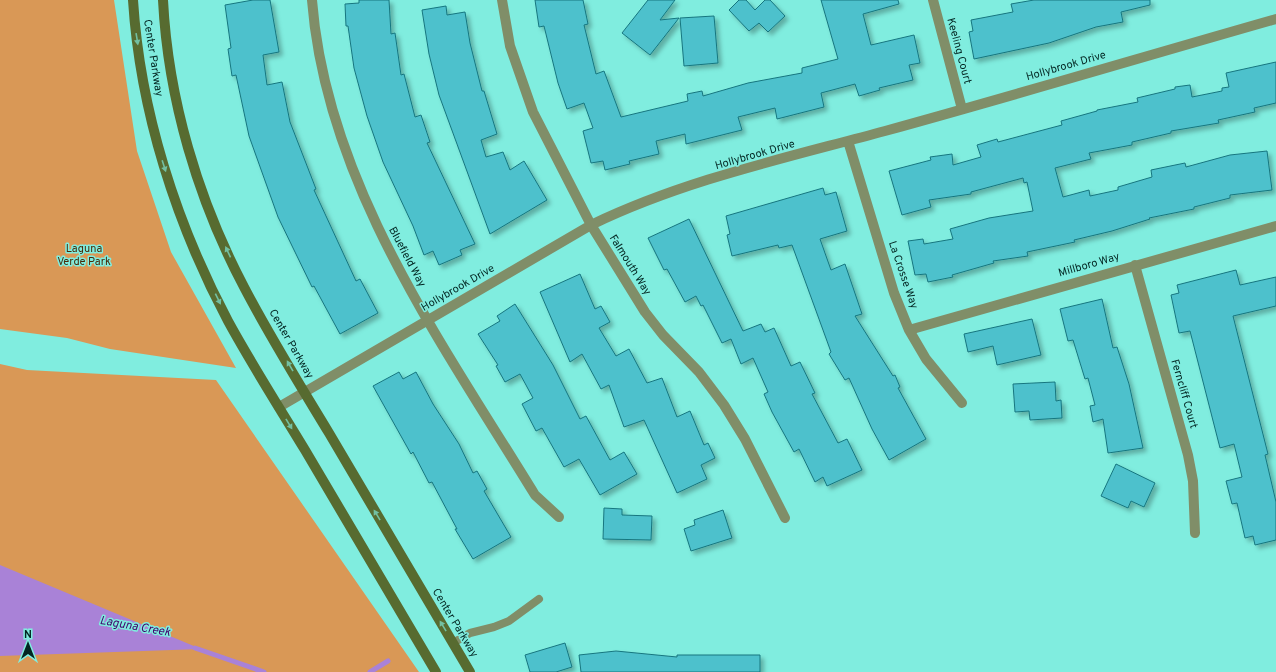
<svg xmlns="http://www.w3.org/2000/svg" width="1276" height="672" font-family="Overpass,sans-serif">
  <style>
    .green { fill: #d99856 }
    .water { fill: #a982d7 }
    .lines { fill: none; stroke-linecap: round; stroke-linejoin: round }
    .stream { stroke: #a982d7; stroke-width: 5 }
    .building { fill: #4ec1cc; stroke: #17767f; filter: url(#shadow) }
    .service { stroke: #808e68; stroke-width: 8 }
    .minor { stroke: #808e68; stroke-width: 10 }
    .secondary { stroke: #576b30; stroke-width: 10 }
    .oneway { fill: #72c0a2 }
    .labels { text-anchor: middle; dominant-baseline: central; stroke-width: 3; stroke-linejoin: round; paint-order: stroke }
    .street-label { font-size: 11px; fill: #022622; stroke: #80eddf }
    .park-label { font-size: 11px; fill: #472a08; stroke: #80eddf }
    .water-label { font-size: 12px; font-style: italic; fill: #40006b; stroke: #80eddf }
  </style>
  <defs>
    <filter id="shadow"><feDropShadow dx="3.5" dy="3.5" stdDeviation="2" flood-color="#0004"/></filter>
  </defs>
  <rect width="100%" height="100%" fill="#80eddf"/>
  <path class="green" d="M0,0H114L137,151L171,252L236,368L110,349L67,338L0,329Z
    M0,364L27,370L216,380L419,672H0Z"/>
  <path class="water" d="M0,565L201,649L0,656Z"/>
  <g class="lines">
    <path class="stream" d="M195,648L264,672
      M370,672L388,661"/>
  </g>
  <path class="building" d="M253,0H270L279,52L263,55L267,85L282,82L290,122L316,189L314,190L356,281L360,279L378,313L340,334L314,286L312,287L278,217L249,136L236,75L232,76L228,49L231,48L225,5Z
    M359,0H389L391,34L395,33L401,75L404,74L415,117L421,115L430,142L427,143L475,244L460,250L462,255L439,265L433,251L424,255L413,226L383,162L367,116L354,68L348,26H346L345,4L359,3Z
    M535,0H583L588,24L584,25L596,74L604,71L621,117L688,101L687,94L702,91L703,96L748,83L802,73V68L838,59L821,0H898L899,4L863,14L871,45L914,35L920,63L909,65L913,80L879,88L880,90L859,96L855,84L821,93L824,107L777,119L775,108L738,117L742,130L686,144L685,134L656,141L659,154L629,161L630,164L605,170L603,161L591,163L583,131L593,128L584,103L567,109L558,83L544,26L539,27Z
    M648,0H675L660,20L679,18L650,55L622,33Z
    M739,0H746L755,10L765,0H770L785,16L768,32L759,23L749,31L729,10Z
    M1034,0H1150V5L1121,12L1123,22L1096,27L1049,43L974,59L969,32L973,31L971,20L1013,12L1011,4Z
    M446,6L447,15L465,12L470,43L482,91H484L497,134L481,140L486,157L503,152L510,170L524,161L547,200L490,234L439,95L429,54L422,10Z
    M714,16L718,63L684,66L680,18Z
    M1276,62V103L1254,108L1255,112L1218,120L1219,123L1171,131V133L1132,142V145L1089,153L1091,159L1055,168L1063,197L1089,190L1090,196L1118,190V187L1152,177L1151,170L1185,163L1186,167L1230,155L1267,151L1272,190L1230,195V198L1194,207V209L1149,218L1150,219L1112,231L1074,240L1075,242L1027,252L1028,256L993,261L994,263L952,275L953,277L928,282L926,274L915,275L908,241L923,239L924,244L953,239L950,229L989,218L1033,211L1027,182L1024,183L1023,178L971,192V194L929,200L931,207L902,215L889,171L931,160L930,157L952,154L953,165L981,157L977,145L997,139L998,142L1062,125L1061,121L1097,111V110L1138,102L1137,98L1175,89V87L1190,85L1192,97L1222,91V88L1229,87L1226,73Z
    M823,188L825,195L836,192L847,231L820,239L831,270L845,264L862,314L855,316L893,376L895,375L900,387L898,388L926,439L889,460L872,429L849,378L845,380L829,354L831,352L792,245L779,248L778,245L732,256L727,235L730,234L726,216Z
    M689,219L743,331L761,324L765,332L774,328L791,366L800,362L815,393L812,394L838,443L847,439L862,470L827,486L823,477L815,482L799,449L794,452L772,412L764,394L768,392L753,358L741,364L731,339L722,343L703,305L701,306L696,296L685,302L667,269L664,270L648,238Z
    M1236,270L1240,285L1276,277V306L1233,316L1268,454L1265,455L1276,502V540L1255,545L1253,536L1245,538L1237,503L1232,504L1226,481L1242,477L1234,444L1220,448L1190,331L1179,333L1171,295L1179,293L1177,285Z
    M580,274L595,309L601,306L610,322L599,328L616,356L629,349L647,383L662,378L677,417L690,411L704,445L708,443L715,458L701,465L707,479L677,493L644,420L624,427L609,385L601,389L582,354L570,362L540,292Z
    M1102,299L1113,348L1117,347L1129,384L1143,448L1108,453L1103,419L1093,422L1090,406L1095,405L1088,378L1085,379L1073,340L1068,341L1060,309Z
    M515,304L553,365L580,419L586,416L610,460L624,452L637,474L600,495L579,459L564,467L542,428L536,431L522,404L533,398L520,374L505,382L496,366L498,365L478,334L500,321L497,316Z
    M1032,319L1041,355L997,365L993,346L968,352L964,334Z
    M399,372L403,379L416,372L433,404L459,444L473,473L477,471L487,489L484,491L511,537L473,559L455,529H457L432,482L429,483L413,452L411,454L373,386Z
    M1055,382L1056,401L1061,400L1062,418L1030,420L1029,411L1015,412L1013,384Z
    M1116,464L1155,483L1144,507L1131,501L1128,508L1101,496Z
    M604,508L622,509V515L652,516L651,540L603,539Z
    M723,510L732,538L691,551L684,529L695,525L694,520Z
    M565,643L572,667L556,672H530L525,655Z
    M616,651L677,657V655H760V672H581L579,655Z"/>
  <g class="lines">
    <path class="service" d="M453,643L470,633L494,627L509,621L539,599"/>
    <path class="minor" d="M312,0C326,183 442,343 535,495L559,517
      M502,0L510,46L533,112L591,225L645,312L663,335L699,372L724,405L745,439L785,518
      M933,0L962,109
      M848,141L894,293L909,330L926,359L962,403
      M1135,265L1188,455L1193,481L1195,533
      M909,330L1276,226
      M279,407L591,225C684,180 786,158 885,131C1016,95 1146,56 1276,19"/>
    <path class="secondary" d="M133,0C140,111 176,223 228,321C252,365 279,407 305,450C348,524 392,598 436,672
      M163,0C168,99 198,200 244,287C270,337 300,385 329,433C376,513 423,592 470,672"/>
  </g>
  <defs><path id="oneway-solid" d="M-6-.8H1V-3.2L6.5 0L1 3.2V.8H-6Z"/></defs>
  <g class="oneway">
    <use href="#oneway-solid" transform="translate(137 39) rotate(81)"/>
    <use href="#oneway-solid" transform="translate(164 166) rotate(72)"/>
    <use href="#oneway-solid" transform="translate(228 252) rotate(-115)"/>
    <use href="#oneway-solid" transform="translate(218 299) rotate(64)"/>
    <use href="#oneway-solid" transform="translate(290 366) rotate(-120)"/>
    <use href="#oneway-solid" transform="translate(289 424) rotate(59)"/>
    <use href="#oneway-solid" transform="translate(377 515) rotate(-121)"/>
    <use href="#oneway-solid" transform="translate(443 626) rotate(-121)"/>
  </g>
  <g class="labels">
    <g class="street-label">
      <text transform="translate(959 51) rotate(75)">Keeling Court</text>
      <text transform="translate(153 58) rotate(81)">Center Parkway</text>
      <text transform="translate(1066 66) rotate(-16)">Hollybrook Drive</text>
      <text transform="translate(755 155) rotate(-16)">Hollybrook Drive</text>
      <text transform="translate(407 257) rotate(62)">Bluefield Way</text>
      <text transform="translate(630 265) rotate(58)">Falmouth Way</text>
      <text transform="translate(1089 265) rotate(-16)">Millboro Way</text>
      <text transform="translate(903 275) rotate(71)">La Crosse Way</text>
      <text transform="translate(458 288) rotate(-30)">Hollybrook Drive</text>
      <text transform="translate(291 344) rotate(60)">Center Parkway</text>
      <text transform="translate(1184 394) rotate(74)">Ferncliff Court</text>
      <text transform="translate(455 623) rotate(59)">Center Parkway</text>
    </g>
    <g class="park-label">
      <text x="84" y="249">Laguna<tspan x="84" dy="13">Verde Park</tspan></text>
    </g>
    <g class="water-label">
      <text transform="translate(135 627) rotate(10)">Laguna Creek</text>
    </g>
  </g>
  <g transform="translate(28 644)" stroke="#80eddf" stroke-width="3" paint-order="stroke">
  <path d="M0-3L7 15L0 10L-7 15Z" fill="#022622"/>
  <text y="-6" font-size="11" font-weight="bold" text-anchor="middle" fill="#022622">N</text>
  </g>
</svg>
